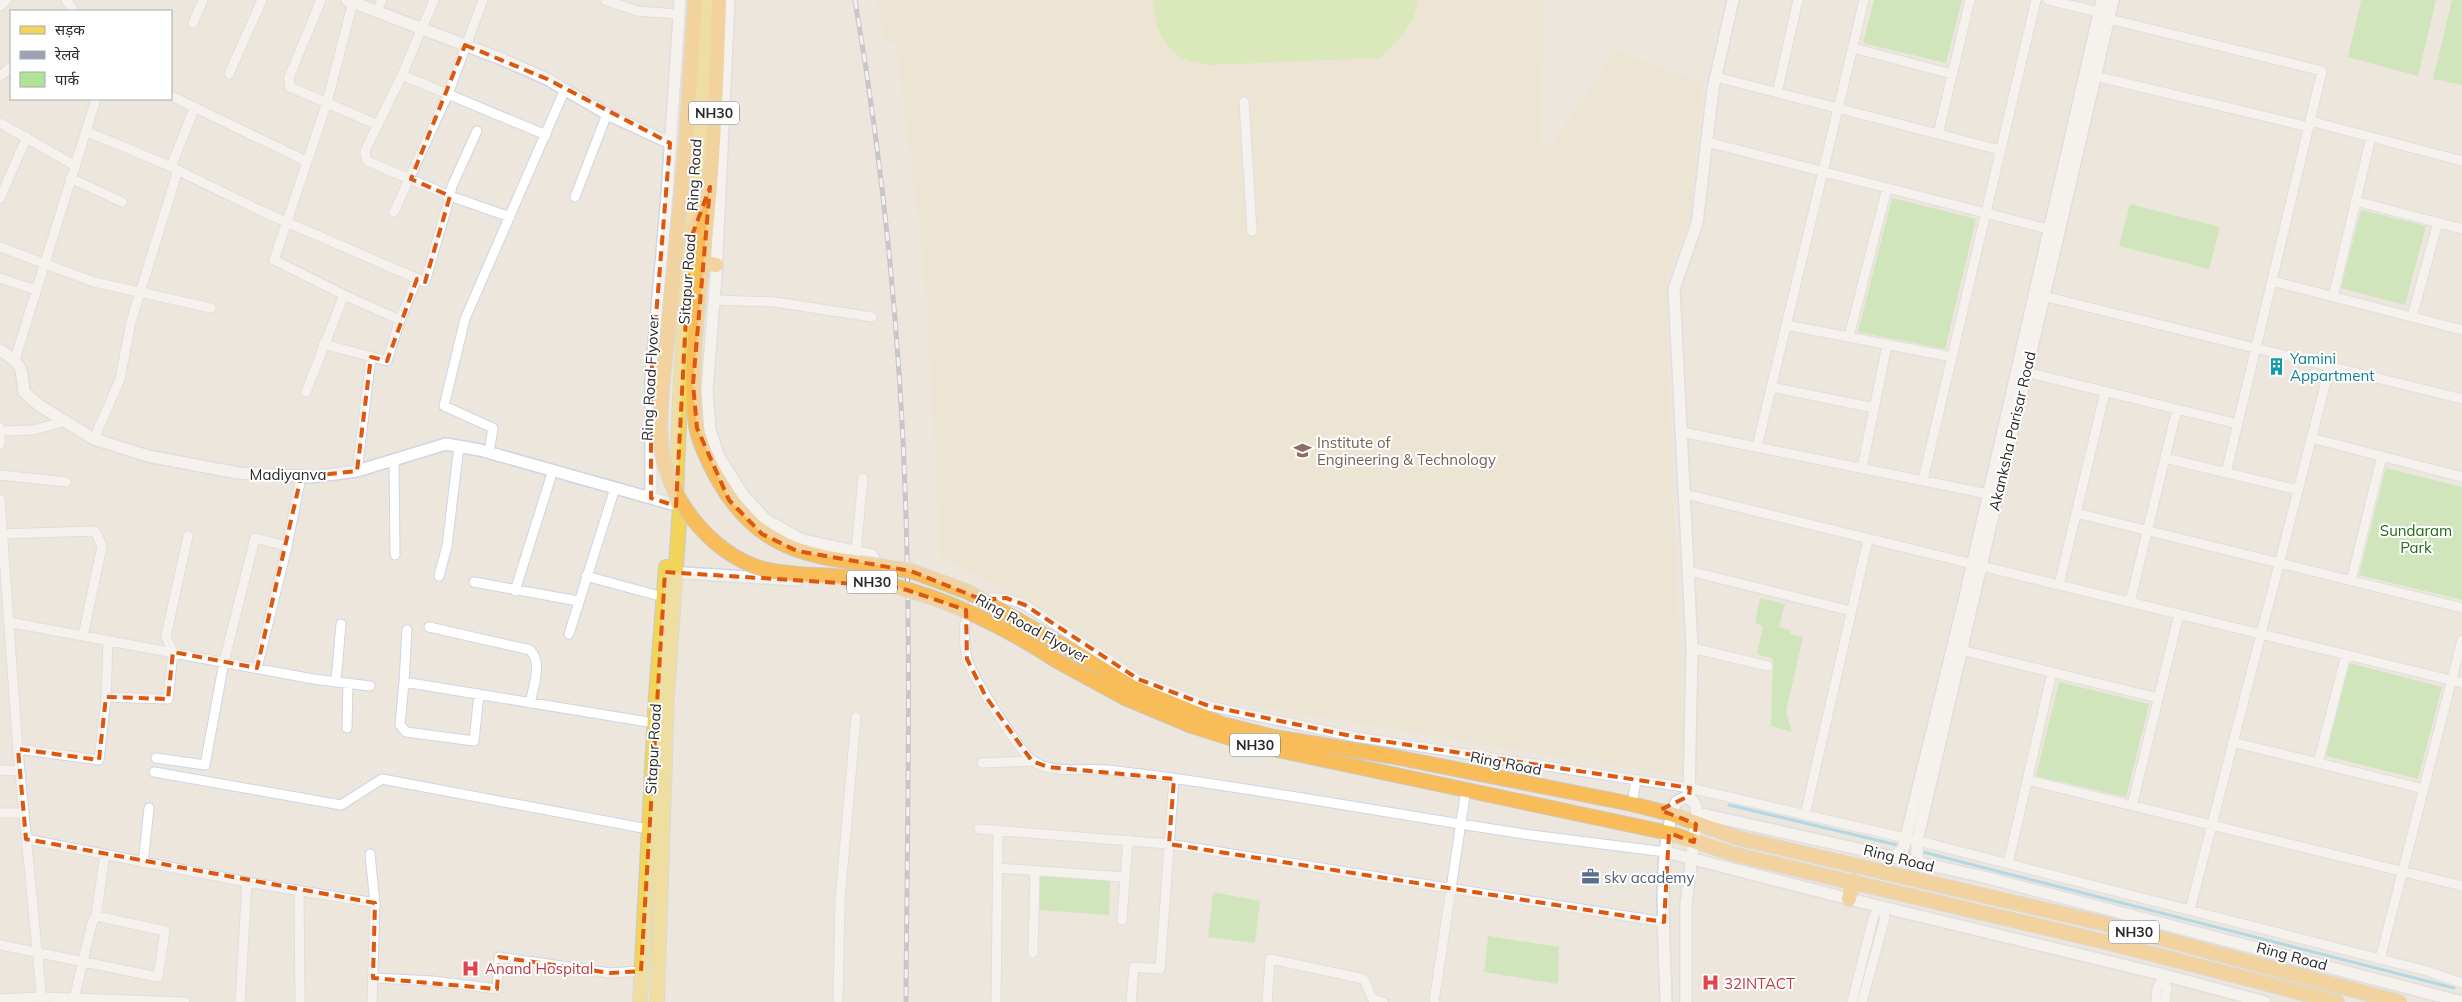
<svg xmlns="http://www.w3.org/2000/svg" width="2462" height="1002" font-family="Mulish,'Noto Sans Devanagari',sans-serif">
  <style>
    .education { fill: #eee4cb }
    .green { fill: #afe498 }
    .pitch { fill: #c3eb93 }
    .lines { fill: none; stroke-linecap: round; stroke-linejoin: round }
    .stream { stroke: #6dc8f0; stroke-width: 3 }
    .minor-casing { stroke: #d1d4e3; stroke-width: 11 }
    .tertiary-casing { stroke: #d1d4e3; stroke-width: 14 }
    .primary-casing { stroke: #c8c8c8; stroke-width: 16 }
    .trunk-casing { stroke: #c8c8c8; stroke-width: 16 }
    .minor { stroke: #fff; stroke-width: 9 }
    .tertiary { stroke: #fff; stroke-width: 11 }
    .primary { stroke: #f2d45b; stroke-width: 14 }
    .trunk { stroke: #f8bc58; stroke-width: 14 }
    .rail-casing { stroke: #9ea1b5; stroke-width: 5 }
    .rail { stroke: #fff; stroke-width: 3; stroke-dasharray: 9; stroke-linecap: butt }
    .trunk-bridge-casing { stroke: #c8c8c8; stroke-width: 16; stroke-linecap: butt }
    .trunk-bridge { stroke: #f8bc58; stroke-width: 14 }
    .marked { fill: none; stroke: #de570e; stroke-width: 4; stroke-dasharray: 10 6; stroke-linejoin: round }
    .labels { text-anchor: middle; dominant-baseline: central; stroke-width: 4; stroke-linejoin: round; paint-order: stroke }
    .shield { fill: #fff; stroke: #6a6a6a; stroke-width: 1 }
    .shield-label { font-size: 14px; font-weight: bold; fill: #2a2a2a }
    .street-label { font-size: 15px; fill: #2a2a2a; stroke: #fff }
    .culture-label { font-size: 15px; fill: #0d838f; stroke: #fff; text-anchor: start }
    .education-label { font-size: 15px; fill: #785e54; stroke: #fff; text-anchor: start }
    .park-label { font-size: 15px; fill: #276819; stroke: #fff }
    .service-label { font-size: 15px; fill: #4e5e75; stroke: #fff; text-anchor: start }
    .health-label { font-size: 15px; fill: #be3a42; stroke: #fff; text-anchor: start }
  </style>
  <rect width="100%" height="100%" fill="#ece6dc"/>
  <path class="education" d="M877,0H1545L1539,147L1551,145L1616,51L1703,84L1690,218L1667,277V345L1685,777L1202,698L1141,673L1032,605L941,557L924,263L896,43H885Z"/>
  <path class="green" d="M1874,0H1962L1946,63L1863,43Z
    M2361,0H2436L2418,76L2348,57Z
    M2452,0H2462V85L2433,79Z
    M1892,198L1976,219L1945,349L1858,332Z
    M2130,204L2220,227L2209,269L2119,246Z
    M2361,210L2426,226L2405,305L2341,288Z
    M2386,468L2462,487V600L2359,575Z
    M1760,598L1785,604L1779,627L1791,630L1790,634L1803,637L1786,712L1792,732L1771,726L1773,659L1757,654L1763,626L1755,623Z
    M2349,663L2442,687L2418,779L2326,756Z
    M2059,682L2149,704L2126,797L2036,776Z
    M1040,875L1110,880L1109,915L1039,910Z
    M1213,892L1260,901L1255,943L1208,937Z
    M1488,936L1559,947L1558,984L1484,972Z"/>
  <path class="pitch" d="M1153,0H1418C1414,26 1398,41 1380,58L1209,65C1201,63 1190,62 1182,58C1162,47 1153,21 1153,0Z"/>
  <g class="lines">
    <path class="stream" d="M1729,805L1897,845
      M1923,852L2454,988"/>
    <defs>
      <path id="minor" d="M66,0L74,11
        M321,0L289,77L290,87L378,125
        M434,0L402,75L546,135
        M605,0L637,11L677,14
        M2048,0L2099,12L2109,19L2322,71L2226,473
        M353,2L327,102L274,260L344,295L400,320
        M0,6L7,0
        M377,11L382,0
        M193,23L203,0
        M1853,48L1952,74
        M229,74L262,0
        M402,75L365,151L367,161L450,196L452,186L477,131
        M0,76L11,67
        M2095,76L2309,127
        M1716,77L2000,150
        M1777,93L1798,0
        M171,96L306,161
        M1244,102L1252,231
        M2310,121L2462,161
        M0,123L74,165
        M85,131L165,164L261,211L425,282L450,196L510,217
        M1938,134L1970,0
        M1707,142L2048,229L2054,234
        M171,167L194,109
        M70,178L122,202
        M575,197L607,114
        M0,198L27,137
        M2355,201L2462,229
        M394,212L448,94L483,0
        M0,247L94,282L211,308
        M0,278L36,290
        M2272,281L2462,330
        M2043,296L2462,399
        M2333,297L2371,137
        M714,300L775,302L872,317
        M2412,317L2438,222
        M1786,325L1952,357
        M1849,337L1887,188
        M323,344L387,361L400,320L417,279
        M15,359L96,99
        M2025,372L2238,424
        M1771,387L1874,408
        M306,392L344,295
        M0,428V444
        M1,431L33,430L66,421
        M1682,432L1988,494
        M2311,438L2462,477
        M94,439L120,379L131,322L178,170
        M1757,447L1864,0
        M489,452L493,428L444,406L465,319L565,89
        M2165,458L2298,490
        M394,460L395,555
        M1862,468L1887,345
        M357,471L371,357
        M0,475L66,482
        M1923,480L2036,0
        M1685,494L2462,683
        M0,499L18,751L42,1002
        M2076,513L2462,608
        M0,534L95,531L102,546L83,636
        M856,551L863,478
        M1689,571L1851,611
        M439,576L447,546L459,446
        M586,576L663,597
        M2351,581L2382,456
        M474,582L578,601
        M2059,585L2105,392
        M515,591L553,470
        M2130,602L2177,409
        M8,622L313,679L370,686
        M429,627L530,650C543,662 533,688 530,703
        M407,630L404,682L654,723
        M569,634L615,488
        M1692,648L1768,666
        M1961,650L2158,698
        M257,668L286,551L301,477
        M336,681L341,624
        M404,682L400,725L406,732L474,741L479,694
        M106,697L168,699L173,652L166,636L188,536
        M347,728L348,683
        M2232,742L2424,789
        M18,749L99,760L106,697L108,641
        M156,758L205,765L224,662L255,538L287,546
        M982,763L1032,761
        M2318,763L2346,655
        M0,770L20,771
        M154,772L341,805L382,779L648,829
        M2027,780L2462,886
        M1632,804L1636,780
        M2132,806L2179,614
        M0,813H23
        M1805,815L1868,539
        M979,829L1169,844L1664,922
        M26,839L247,882L375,903L372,1002
        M1666,852C1621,846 1576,841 1531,835C1404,816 1277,792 1150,775C1135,774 1121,771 1106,770C1084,768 1051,774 1033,761C1019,751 971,675 967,658C957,608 975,585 1025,605L1138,679L1209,706L1356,737L1690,788L1931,844L2427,971L2462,983
        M370,854L375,903
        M143,863L149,808
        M2008,864L2052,672
        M997,868L1125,877
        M299,891L300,1002
        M2190,910L2330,366
        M1122,920L1128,840
        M0,945L158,977L165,931L96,916
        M1033,953L1035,871
        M2380,959L2462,640
        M2164,975L2167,988L2165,1002
        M373,978L433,981L497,989L499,957L610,973L641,971
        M0,999L41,997L185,1002
        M74,999L92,923L96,916L105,855
        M240,1002L247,882
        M838,1002L840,900L856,717
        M996,1002L998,830
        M1131,1002L1134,967L1160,969L1174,779
        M1267,1002L1270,959L1364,979L1373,1000L1383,1002
        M1434,1002L1466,789
        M1852,1002L1874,915L1882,906
        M1862,1002L1885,918L1882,906
        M2156,1002L2157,988L2164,975"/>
      <path id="tertiary" d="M347,0L504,60L547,79L607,114L670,143
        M729,0L716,275L707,390L710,430L719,457L743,495L765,519L802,540L872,555C876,562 876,569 873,578L862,582
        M0,350C22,363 22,368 24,392L40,406L94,439L148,456L238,473L311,477L357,471L446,444L480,450L672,504
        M651,498V378L667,195L680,0
        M668,572L797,580
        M1697,813L1984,877L2462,1002
        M1666,852L1849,899L2164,975L2265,1002
        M1894,857L1903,849L1964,601L2102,0
        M1920,863L1917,856V841L2113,0
        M1666,1002C1665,948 1656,851 1676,802L1689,796
        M1686,1002V905L1697,813L1696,806L1689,796L1692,648L1674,289L1697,223L1713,89L1733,0"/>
      <path id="primary" d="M640,1002L656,695L666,567
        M657,1002L667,695L680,508L676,497C679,412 683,328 690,243C696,162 707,81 706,0"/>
      <path id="trunk" d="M719,0C717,73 714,146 707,219C701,284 688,362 696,426C699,443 709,463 717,478C752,540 792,554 859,563
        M686,143L695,0
        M690,241L704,204
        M704,263L716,265
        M1064,646L1134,688L1222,724L1274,737L1390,756L1632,804L1671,814L1738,838L2110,925L2399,1002
        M1057,661L1125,698L1192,726L1245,743L1669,833L1737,855L2106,942L2337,1002
        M1849,899L1853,881"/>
    </defs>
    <use href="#minor" class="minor-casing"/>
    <use href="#tertiary" class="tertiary-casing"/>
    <use href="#primary" class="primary-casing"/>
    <use href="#trunk" class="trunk-casing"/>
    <use href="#minor" class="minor"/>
    <use href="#tertiary" class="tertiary"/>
    <use href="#primary" class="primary"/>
    <use href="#trunk" class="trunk"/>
    <defs>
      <path id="rail" d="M855,0C884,171 901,344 906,517C911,679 907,841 906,1002"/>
    </defs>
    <use href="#rail" class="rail-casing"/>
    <use href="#rail" class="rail"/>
    <defs>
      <path id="trunk-bridge" d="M686,143C680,206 674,269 668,331C665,364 658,409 661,442C664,495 712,556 764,569C792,576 819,574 846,577C923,586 993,619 1057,661
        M859,563L911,571L968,592L1064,646"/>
    </defs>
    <use href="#trunk-bridge" class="trunk-bridge-casing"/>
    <use href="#trunk-bridge" class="trunk-bridge"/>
  </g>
  <path d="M0 0H2462V1002H0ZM465,45L547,79L670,143L651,378V498L676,506L690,241L710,187L693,384L697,428L729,500L762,534L797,551L911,571L983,600L1006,598L1025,605L1138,679L1209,706L1356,737L1690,788L1689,796L1660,810L1696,824L1694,842L1669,833L1664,922L1169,844L1174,779L1048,767L1032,761L986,697L967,659L966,610L907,590L864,581L856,584L665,572L641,971L610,973L499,957L497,989L373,978L375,903L26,839L18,749L99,760L106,697L168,699L173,652L257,668L301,477L357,471L371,357L387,361L417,279L425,282L450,196L411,179Z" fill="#ece6dc" fill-opacity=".55" fill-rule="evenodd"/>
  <path class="marked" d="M465,45L547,79L670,143L651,378V498L676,506L690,241L710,187L693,384L697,428L729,500L762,534L797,551L911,571L983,600L1006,598L1025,605L1138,679L1209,706L1356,737L1690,788L1689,796L1660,810L1696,824L1694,842L1669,833L1664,922L1169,844L1174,779L1048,767L1032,761L986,697L967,659L966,610L907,590L864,581L856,584L665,572L641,971L610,973L499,957L497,989L373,978L375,903L26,839L18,749L99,760L106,697L168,699L173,652L257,668L301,477L357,471L371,357L387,361L417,279L425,282L450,196L411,179Z"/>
  <defs>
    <symbol id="building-bare" viewBox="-9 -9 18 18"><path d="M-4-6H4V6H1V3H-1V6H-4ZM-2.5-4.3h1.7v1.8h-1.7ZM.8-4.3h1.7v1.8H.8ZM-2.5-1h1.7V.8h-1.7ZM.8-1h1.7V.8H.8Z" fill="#0f9aa8" stroke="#fff" stroke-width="2.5" paint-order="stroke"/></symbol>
    <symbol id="university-bare" viewBox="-9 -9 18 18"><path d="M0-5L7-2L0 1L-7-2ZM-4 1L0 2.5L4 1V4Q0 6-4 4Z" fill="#8d6e63" stroke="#fff" stroke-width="2.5" paint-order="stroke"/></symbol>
    <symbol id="office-bare" viewBox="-9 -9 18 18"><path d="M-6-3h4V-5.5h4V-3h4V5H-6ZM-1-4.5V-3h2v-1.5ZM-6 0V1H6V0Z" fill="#5c6f8a" stroke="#fff" stroke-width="2.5" paint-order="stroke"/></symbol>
    <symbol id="hospital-bare" viewBox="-9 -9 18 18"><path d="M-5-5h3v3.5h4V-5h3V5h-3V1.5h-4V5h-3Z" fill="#e0444e" stroke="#fff" stroke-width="2.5" paint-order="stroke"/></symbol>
  </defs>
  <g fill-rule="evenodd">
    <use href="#building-bare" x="2264" y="354" width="25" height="25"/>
    <use href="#university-bare" x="1290" y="438" width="25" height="25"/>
    <use href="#office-bare" x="1578" y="864" width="25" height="25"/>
    <use href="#hospital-bare" x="458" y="956" width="25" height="25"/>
    <use href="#hospital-bare" x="1698" y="970" width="25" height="25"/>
  </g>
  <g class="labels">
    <g class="shield">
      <rect x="689" y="101.5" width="50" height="23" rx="4"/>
      <rect x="847" y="570.5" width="50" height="23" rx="4"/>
      <rect x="1230" y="733.5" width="50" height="23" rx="4"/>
      <rect x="2109" y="920.5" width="50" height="23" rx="4"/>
    </g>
    <g class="shield-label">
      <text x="714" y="113">NH30</text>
      <text x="872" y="582">NH30</text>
      <text x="1255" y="745">NH30</text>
      <text x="2134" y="932">NH30</text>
    </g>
    <g class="street-label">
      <text transform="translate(694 175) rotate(-87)">Ring Road</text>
      <text transform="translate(687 279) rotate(-86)">Sitapur Road</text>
      <text transform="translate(650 378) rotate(-87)">Ring Road Flyover</text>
      <text transform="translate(2012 431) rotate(-77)">Akanksha Parisar Road</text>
      <text x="288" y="474">Madiyanva</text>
      <text transform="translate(1032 628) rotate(29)">Ring Road Flyover</text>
      <text transform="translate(653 749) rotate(-87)">Sitapur Road</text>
      <text transform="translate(1506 763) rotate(11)">Ring Road</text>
      <text transform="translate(1899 858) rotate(14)">Ring Road</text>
      <text transform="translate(2292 956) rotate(15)">Ring Road</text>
    </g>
    <g class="culture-label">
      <text x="2290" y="358">Yamini<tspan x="2290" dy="17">Appartment</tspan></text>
    </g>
    <g class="education-label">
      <text x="1317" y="442">Institute of<tspan x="1317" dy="17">Engineering &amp; Technology</tspan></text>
    </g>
    <g class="park-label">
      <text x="2416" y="530">Sundaram<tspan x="2416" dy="17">Park</tspan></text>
    </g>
    <g class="service-label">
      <text x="1604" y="877">skv academy</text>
    </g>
    <g class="health-label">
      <text x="485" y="968">Anand Hospital</text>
      <text x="1724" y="983">32INTACT</text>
    </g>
  </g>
  <rect x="10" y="10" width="162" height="90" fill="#ffffff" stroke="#aaaaaa"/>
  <rect x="20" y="26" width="25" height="8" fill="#f2d45b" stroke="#aaaaaa"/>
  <text x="55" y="35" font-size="15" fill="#2a2a2a">सड़क</text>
  <rect x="20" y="51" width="25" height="8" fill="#9ea1b5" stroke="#aaaaaa"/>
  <text x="55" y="60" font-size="15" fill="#2a2a2a">रेलवे</text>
  <rect x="20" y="72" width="25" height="15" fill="#afe498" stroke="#aaaaaa"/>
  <text x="55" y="85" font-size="15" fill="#2a2a2a">पार्क</text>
</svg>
